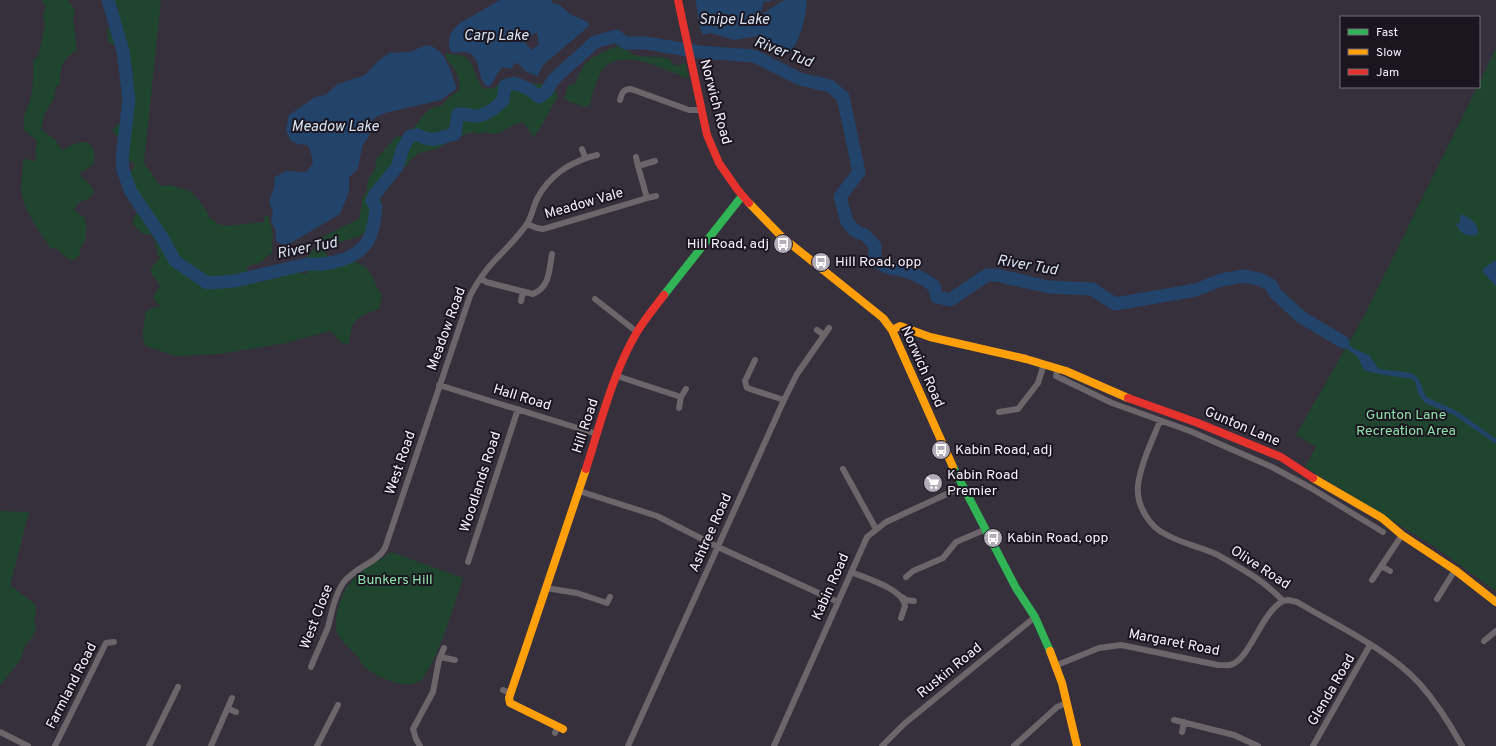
<svg xmlns="http://www.w3.org/2000/svg" width="1496" height="746" font-family="Overpass,sans-serif">
  <style>
    .green { fill: #20452f }
    .water { fill: #23446a; fill-rule: evenodd }
    .lines { fill: none; stroke-linecap: round; stroke-linejoin: round }
    .river { stroke: #23446a; stroke-width: 13 }
    .street { stroke: #6c666b; stroke-width: 6 }
    .fast { stroke: #30b455; stroke-width: 8 }
    .slow { stroke: #ff9f0a; stroke-width: 8 }
    .jam { stroke: #e5322d; stroke-width: 8 }
    .labels { text-anchor: middle; dominant-baseline: central; stroke-width: 4; stroke-linejoin: round; paint-order: stroke }
    .street-label { font-size: 14px; fill: #f7f0fd; stroke: #1b1520 }
    .poi-label { font-size: 14px; fill: #f7f0fd; stroke: #1b1520; text-anchor: start }
    .park-label { font-size: 14px; fill: #8ee0a8; stroke: #1b1520 }
    .water-label { font-size: 15px; font-style: italic; fill: #d8e4f1; stroke: #1b1520 }
  </style>
  <rect width="100%" height="100%" fill="#362f3c"/>
  <path class="green" d="M41,0H67L75,10L73,17L77,50C63,58 59,70 60,84L56,87L54,99L45,113L41,129L56,141L62,150L76,143L87,142L94,149V164L80,173L82,178L89,183L95,193L91,195L89,199L79,202L74,210L85,218C87,230 88,241 79,250L80,255L74,260L68,259L56,248L52,249L50,247C40,233 21,205 21,188C21,179 23,170 23,160L26,158L33,162L37,158L35,152L37,141L24,130C22,111 28,111 31,96C33,85 34,73 33,61L38,56L45,26L43,16L46,7Z
    M114,0H161L144,163L160,186L171,185C177,189 183,188 190,191C195,194 208,211 209,217L218,224L225,226L264,222L265,216L268,215L273,234L272,253C267,256 265,259 261,262C255,265 250,263 246,269L259,283C266,281 268,278 274,275C279,273 285,274 293,270L305,274L308,273L307,257L318,244V239L359,219C360,211 363,205 362,197L366,194L368,180L375,169L376,159L396,137C418,137 419,106 442,106L449,97L459,91C462,80 455,67 447,60L446,52C453,57 462,53 467,58C476,66 475,81 484,89L495,88L497,85L507,80L515,83L544,84L557,93V98L534,138L523,122L511,126L500,133L494,134L486,132L478,134L473,132L455,138L439,148L419,153L410,160L408,165L401,170L388,175L382,180L380,217L361,236L326,246L324,250L328,257C343,260 365,259 372,276C375,283 377,289 382,295L379,309C370,312 358,315 353,325C350,330 351,338 348,344L342,343L330,331L286,343L219,354L175,356L146,346C139,338 146,323 145,312L152,308L160,306L153,298L160,286L150,271C152,265 158,262 160,257L157,254L155,240L151,235L143,234L132,224L138,209L140,195L133,185L130,173L135,165L126,158C126,147 119,138 112,130L127,116L134,102L133,72L128,54L108,42L107,31L119,9Z
    M618,46L637,56L660,57L670,59L672,64L677,66L685,63L689,79C667,71 623,47 604,68C596,77 593,94 589,106L583,107L564,99L568,86L575,84C584,59 594,55 618,46Z
    M1496,48V591L1432,545L1305,467L1316,447L1296,435L1364,316L1477,87H1479V83Z
    M0,511L29,512L10,585L35,604L36,613L34,619L36,627L33,636L25,646L20,660L0,686Z
    M391,552L463,578C455,602 437,663 422,679C409,693 372,676 362,664C360,662 360,659 358,657C352,650 344,644 339,637C331,623 340,597 348,585C359,570 376,563 391,552Z"/>
  <path class="water" d="M500,0H552V3L560,5L570,14L588,22L589,26L544,64L537,76L525,71L519,64L515,63L511,69L502,67L490,86H486C477,75 481,65 473,56C463,45 448,63 449,41C449,34 454,28 460,23ZM534,33H537L539,44L532,50L525,43Z
    M695,0H773L767,2L764,1L761,12L762,14L784,0H807C806,16 801,41 789,53L759,36L734,40L710,33L703,35C697,24 699,11 695,0Z
    M426,45C447,48 450,72 457,88L441,100L385,113L374,118L371,124L369,136L362,147L358,169L349,177V192L340,214L289,244C283,246 278,244 275,239C278,231 274,228 271,221L273,213L269,201L274,188L275,177L286,171L306,172L313,163L310,149L307,145L297,144L290,140L286,130L289,115L315,97L325,95L338,84L365,75L379,60L389,53L410,52Z
    M1460,214C1468,216 1479,224 1478,233L1475,236C1466,236 1460,233 1456,224L1460,222Z
    M1496,260V286L1482,271L1484,268Z
    M1328,333L1334,334L1355,349L1369,355L1379,369L1411,373L1418,378L1426,397L1457,411L1496,439V444L1454,415L1425,403L1418,393L1415,381L1412,379L1373,373L1364,370L1357,356L1332,338Z"/>
  <g class="lines">
    <path class="river" d="M108,0L123,51L129,99L122,159L123,170L131,192L163,239L175,261L207,283L235,281L307,264C318,265 328,264 338,261C369,252 373,237 376,207L372,201L375,194L397,167L403,148L410,136L418,135C433,144 439,137 455,134L458,114C465,113 469,116 474,116C487,116 494,108 503,101L505,86L514,83L529,89L539,97L546,92L554,79L595,42L616,36L626,43H646L700,52L754,56L800,79L830,86L843,97L859,172L840,197L847,222L855,231L865,235L875,246V260C886,270 898,268 911,273C919,276 927,281 934,286L937,297L950,300L987,275H996L1049,287L1092,289L1115,304L1196,290L1221,280L1243,276L1259,279L1271,285L1275,293L1301,317L1343,342"/>
    <path class="street" d="M620,100C622,93 623,89 631,89L689,110H701
      M582,149L585,157
      M636,157L638,166
      M647,198L656,196
      M527,224L537,228L543,229L647,198L638,166L655,161
      M481,278L486,282L533,294C550,287 549,270 552,254
      M595,299L637,332
      M521,301L523,292
      M817,330L824,335
      M755,360L745,381L747,388L784,400
      M1058,368L1056,376L1112,403L1190,431L1272,467L1311,488L1383,532
      M617,376L681,397L686,389
      M439,385L597,434
      M679,408L681,397
      M999,412L1018,409L1038,383L1044,364
      M1160,421C1152,441 1141,463 1138,485C1136,505 1149,527 1167,535C1183,544 1202,547 1218,555C1241,568 1266,582 1283,601L1288,600L1297,602C1339,627 1386,648 1419,683C1436,702 1450,724 1462,746
      M843,469L876,529
      M579,491L657,516L718,547L838,602
      M468,562L518,409
      M1381,566L1390,571
      M851,572C865,578 904,589 905,606L901,618
      M906,577L913,571L943,558L956,542L984,530
      M1372,580L1402,535
      M546,588L577,593L607,603L610,597
      M902,597L906,600L914,601
      M1437,599L1455,570
      M1484,641L1496,631
      M440,657L455,660
      M1057,665L1099,648L1121,645L1218,665C1223,665 1229,666 1233,664C1252,654 1262,612 1283,601
      M311,667C316,654 323,640 328,627C332,612 334,597 343,583C355,567 377,563 385,548L470,296C475,286 481,277 488,268C501,253 516,240 527,224C532,216 533,207 537,199C549,175 572,161 597,155
      M503,690L510,693
      M229,709L236,712
      M1174,720L1234,735L1258,746
      M0,732L28,746
      M1182,732L1184,722
      M555,733L557,727
      M55,746L106,643L114,642
      M149,746L178,687
      M211,746L232,698
      M317,746L338,705
      M420,746L416,739L413,729L433,692L439,660L444,648
      M628,746L784,400L797,374L829,328
      M774,746L867,537L886,522L962,487
      M882,746L904,724L1035,617
      M1014,746L1057,707L1067,703
      M1313,746L1370,645"/>
    <path class="fast" d="M664,295L742,196
      M953,467L1016,588L1035,617L1050,651"/>
    <path class="slow" d="M749,203L782,237L883,318L892,330L953,467
      M892,330L900,326L930,337L1026,359L1066,371L1128,398
      M1313,478L1382,518L1402,535L1455,570L1496,602
      M1050,651L1062,683L1077,746
      M563,729L510,703L509,698L586,469"/>
    <path class="jam" d="M678,0L707,135L719,163L737,189L749,203
      M1128,398L1198,423L1281,457L1313,478
      M586,469C600,425 613,372 637,332C645,319 655,307 664,295"/>
  </g>
  <defs>
    <symbol id="bus-disc" viewBox="-11 -11 22 22"><circle r="9.5" fill="#b3acb9" stroke="#1b1520"/><path d="M-5-6H5V4H4V6H2V4H-2V6H-4V4H-5ZM-3.5-4V0h7V-4ZM-3.5 1.2v1.5H-2V1.2ZM2 1.2v1.5H3.5V1.2Z" fill="#fff"/></symbol>
    <symbol id="supermarket-disc" viewBox="-11 -11 22 22"><circle r="9.5" fill="#b3acb9" stroke="#1b1520"/><path d="M-6-5.5h2.5l.6 2H6L4.5 2H-2.5L-4.4-4H-6ZM-1.5 3.2a1.3 1.3 0 1 0 .1 0ZM3 3.2a1.3 1.3 0 1 0 .1 0Z" fill="#fff"/></symbol>
  </defs>
  <g fill-rule="evenodd">
    <use href="#bus-disc" x="772" y="233" width="22" height="22"/>
    <use href="#bus-disc" x="810" y="251" width="22" height="22"/>
    <use href="#bus-disc" x="930" y="439" width="22" height="22"/>
    <use href="#supermarket-disc" x="922" y="472" width="22" height="22"/>
    <use href="#bus-disc" x="982" y="527" width="22" height="22"/>
  </g>
  <g class="labels">
    <g class="street-label">
      <text transform="translate(715 102) rotate(75)">Norwich Road</text>
      <text transform="translate(584 204) rotate(-16)">Meadow Vale</text>
      <text transform="translate(447 329) rotate(-70)">Meadow Road</text>
      <text transform="translate(922 367) rotate(66)">Norwich Road</text>
      <text transform="translate(522 398) rotate(17)">Hall Road</text>
      <text transform="translate(586 426) rotate(-72)">Hill Road</text>
      <text transform="translate(1242 427) rotate(23)">Gunton Lane</text>
      <text transform="translate(401 463) rotate(-71)">West Road</text>
      <text transform="translate(481 482) rotate(-72)">Woodlands Road</text>
      <text transform="translate(711 533) rotate(-66)">Ashtree Road</text>
      <text transform="translate(1260 568) rotate(33)">Olive Road</text>
      <text transform="translate(831 587) rotate(-66)">Kabin Road</text>
      <text transform="translate(317 617) rotate(-69)">West Close</text>
      <text transform="translate(1174 643) rotate(11)">Margaret Road</text>
      <text transform="translate(950 671) rotate(-39)">Ruskin Road</text>
      <text transform="translate(72 686) rotate(-63)">Farmland Road</text>
      <text transform="translate(1332 690) rotate(-60)">Glenda Road</text>
    </g>
    <g class="poi-label">
      <text x="769" y="244" text-anchor="end">Hill Road, adj</text>
      <text x="835" y="262">Hill Road, opp</text>
      <text x="955" y="450">Kabin Road, adj</text>
      <text x="947" y="475">Kabin Road<tspan x="947" dy="16">Premier</tspan></text>
      <text x="1007" y="538">Kabin Road, opp</text>
    </g>
    <g class="park-label">
      <text x="1406" y="415">Gunton Lane<tspan x="1406" dy="16">Recreation Area</tspan></text>
      <text x="395" y="580">Bunkers Hill</text>
    </g>
    <g class="water-label">
      <text x="734" y="20">Snipe Lake</text>
      <text x="496" y="36">Carp Lake</text>
      <text transform="translate(783 53) rotate(21)">River Tud</text>
      <text x="335" y="127">Meadow Lake</text>
      <text transform="translate(307 249) rotate(-11)">River Tud</text>
      <text transform="translate(1027 266) rotate(10)">River Tud</text>
    </g>
  </g>
  <rect x="1340" y="16" width="140" height="72" fill="#1b1520" stroke="#736d78"/>
  <rect x="1348" y="29" width="20" height="6" fill="#30b455" stroke="#736d78"/>
  <text x="1376" y="36" font-size="12" fill="#f7f0fd">Fast</text>
  <rect x="1348" y="49" width="20" height="6" fill="#ff9f0a" stroke="#736d78"/>
  <text x="1376" y="56" font-size="12" fill="#f7f0fd">Slow</text>
  <rect x="1348" y="69" width="20" height="6" fill="#e5322d" stroke="#736d78"/>
  <text x="1376" y="76" font-size="12" fill="#f7f0fd">Jam</text>
</svg>
